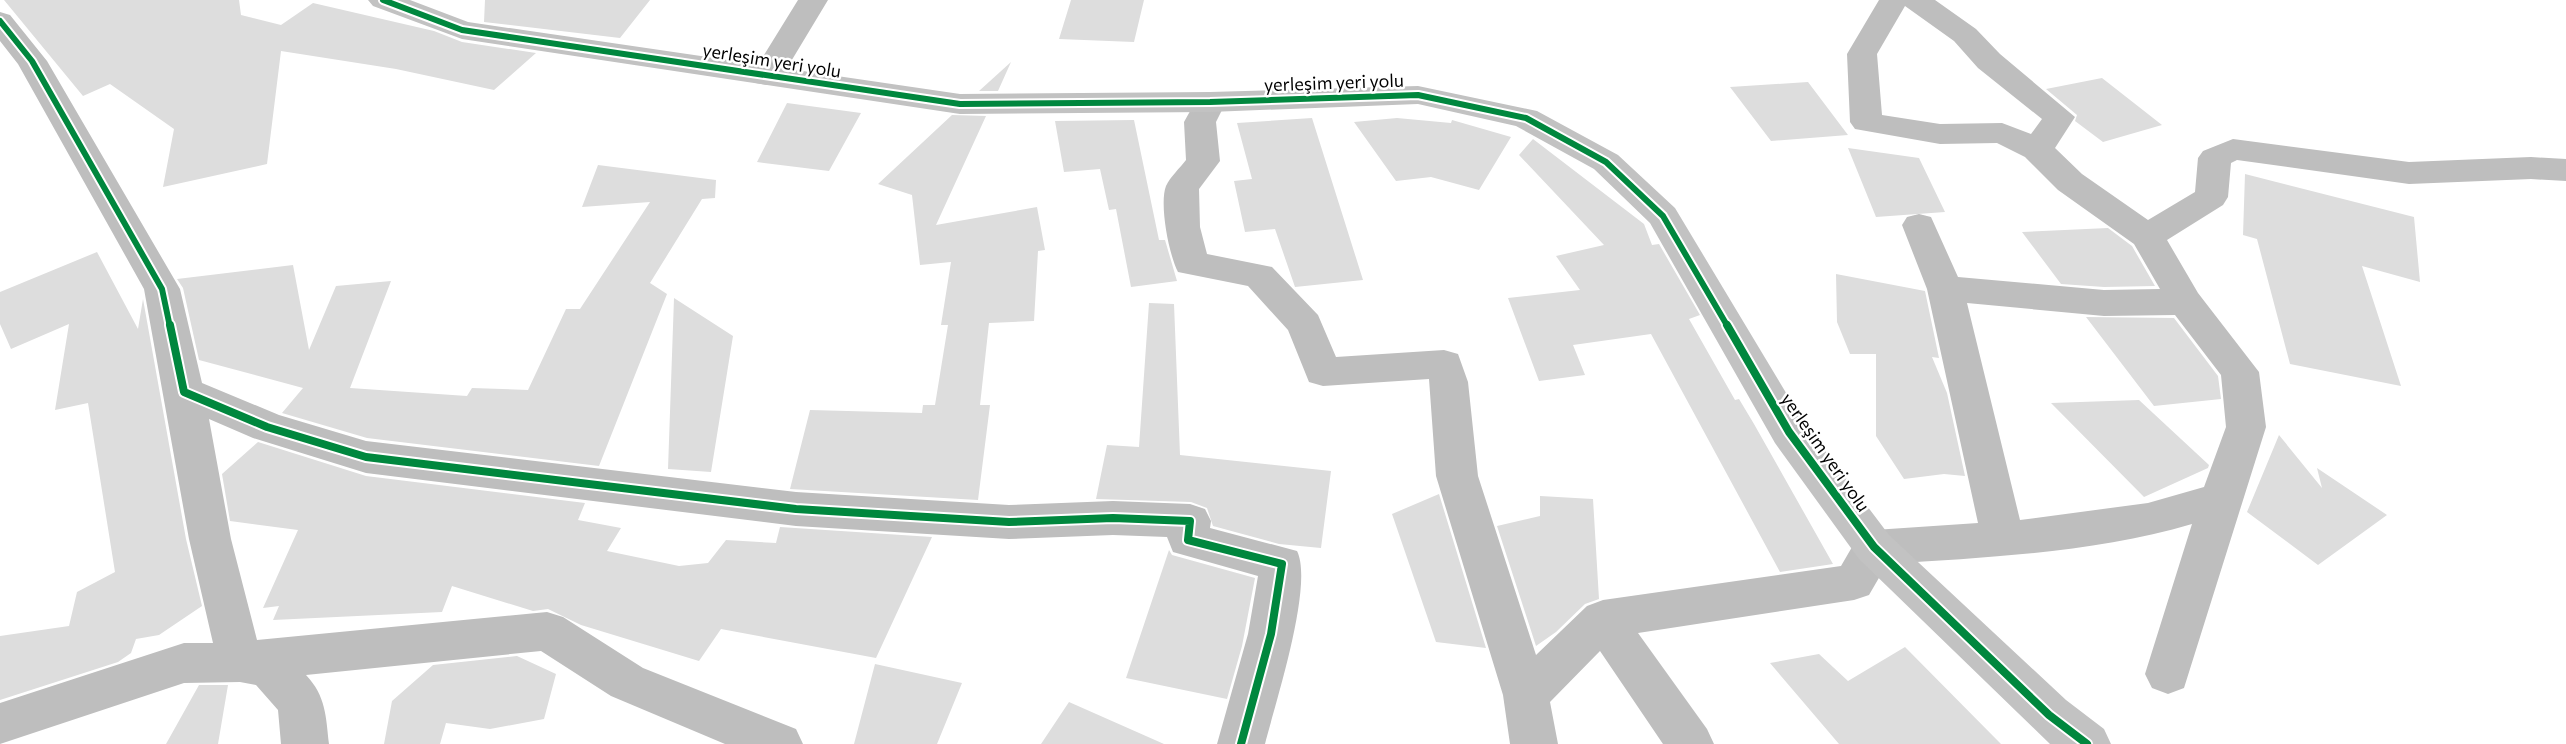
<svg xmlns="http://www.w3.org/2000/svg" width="2566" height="744" font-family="Commissioner,sans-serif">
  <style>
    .building { fill: #ddd }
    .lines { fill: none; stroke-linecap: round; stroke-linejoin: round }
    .street { fill: #bebebe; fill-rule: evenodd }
    .secondary { fill: #c2c2c2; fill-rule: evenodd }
    .cycleway-far1-casing { stroke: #fff; stroke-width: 10 }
    .cycleway-casing { stroke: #fff; stroke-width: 12 }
    .cycleway-far1 { stroke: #00873e; stroke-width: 6 }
    .cycleway { stroke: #00873e; stroke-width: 8 }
    .labels { text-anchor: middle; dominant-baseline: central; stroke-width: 5; stroke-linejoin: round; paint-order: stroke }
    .street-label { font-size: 18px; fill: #000; stroke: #fff }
  </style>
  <rect width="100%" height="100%" fill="#fff"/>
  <path class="building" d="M4,0H239L241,15L281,25L313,3L434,31L462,42L536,53L494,90L396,69L281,51L267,164L163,187L174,129L110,84L83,96Z
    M485,0H650L620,38L484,22Z
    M1071,0H1144L1134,42L1059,39Z
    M1011,62L998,91H979Z
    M2102,78L2162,125L2103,142L2075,121L2077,115L2046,89Z
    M1808,82L1848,135L1771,141L1730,87Z
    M787,103L861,113L829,171L757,162Z
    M952,115L986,116L936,225L1037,207L1045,250L1038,251L1034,321L989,323L980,405H990L978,500L790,489L810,410L922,413L923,405H935L948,325H941L951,262L920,265L912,195L878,184Z
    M1312,118L1363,280L1295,287L1275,229L1245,232L1234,181L1252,179L1237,123Z
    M1397,118L1451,123L1452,120L1511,137L1479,190L1431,177L1396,181L1354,122Z
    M1134,120L1159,240H1165L1177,281L1131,287L1116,209L1109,210L1100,169L1064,172L1055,121Z
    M1533,139L1644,224L1652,245L1659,244L1700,315L1689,319L1735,400L1739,399L1754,424L1833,564L1780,572L1651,334L1573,345L1585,375L1539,381L1508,298L1580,290L1556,256L1604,245L1519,155Z
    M1848,148L1919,158L1945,212L1876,217Z
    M598,165L716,180L715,198L702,199L650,283L667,294L599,466L367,438L282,413L303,388L199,360L183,288L177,279L293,265L309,350L336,286L391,281L350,388L467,396L472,388L528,390L566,309H580L650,202L582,207Z
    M2245,174L2414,217L2420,282L2362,266L2401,386L2290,364L2257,239L2243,235Z
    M2108,228L2132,246L2155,286L2104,287L2061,284L2022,232Z
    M97,252L138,329L143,299L186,539L202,606L159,635L136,639L131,653L118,662L0,700V636L69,626L77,592L115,572L88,403L55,410L69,324L11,349L0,324V292Z
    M1836,274L1925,291L1939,358L1932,357L1947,393L1965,476L1944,474L1904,479L1876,436V354H1850L1837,322Z
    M674,298L733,336L711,472L668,469Z
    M1149,303L1174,304L1180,455L1331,471L1321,548L1279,544L1213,526L1207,508L1191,502L1096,499L1107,445L1139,447Z
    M2086,317L2174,318L2218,376L2221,399L2154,406Z
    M2139,400L2209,465L2208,468L2144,497L2051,403Z
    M2279,435L2322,488L2317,468L2387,515L2318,565L2247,512Z
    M258,442L366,476L585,503L578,520L621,528L607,551L679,566L708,563L726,540L776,543L780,527L932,537L876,658L721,629L699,661L581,625L548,609L533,611L452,586L442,612L273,620L279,606L263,608L298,530L230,521L222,474Z
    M1439,494L1486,648L1436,642L1392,514Z
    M1540,496L1593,499L1599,599L1585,604L1556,632L1536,646L1497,526L1540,516Z
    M1169,550L1172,555L1255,578L1242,646L1227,699L1126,678Z
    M1905,647L2001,744H1839L1770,663L1819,654L1848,681Z
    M517,656L556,674L544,719L490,729L446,723L440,744H384L392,701L433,665Z
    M875,664L962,683L937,744H854Z
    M199,685H228L218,744H166Z
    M1069,702L1164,744H1041Z"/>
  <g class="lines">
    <path class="street" d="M798,0H828L778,83L767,85L756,83L751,76Z
      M1879,0H1935L1976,29L2000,54L2075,117L2055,148L2082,174L2148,220L2195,192L2198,158L2203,151L2233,139L2409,162L2531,157L2566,159V181L2531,179L2409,184L2237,160L2231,163L2228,197L2223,205L2167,240L2198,293L2259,372L2266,427L2184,688L2168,694L2152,688L2145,674L2192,524C2094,553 1989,557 1887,564L1869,595L1854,600L1638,633L1707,729L1714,744H1663L1600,651L1550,702L1558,744H1510L1503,695L1436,476L1429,379L1323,386L1309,382L1288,330L1248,286L1178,272C1169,255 1159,204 1166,186C1170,177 1180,168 1186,160L1184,122L1199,95L1210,92L1221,95L1226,102L1216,122L1220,161L1199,189L1200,227L1207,254L1272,267L1318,315L1336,357L1444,350L1458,354L1468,382L1478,476L1536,655L1587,606L1603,600L1841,566L1859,535L1874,530L1978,523L1927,289L1902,225L1907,217L1919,214L1931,217L1958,277L2104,290L2160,289L2134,244L2058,190L2025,157L1997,143L1940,144L1855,129L1850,122L1847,54ZM1905,6L1954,41L1978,68L2042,119L2031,134L2002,123L1940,124L1882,115L1877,54ZM1967,303L2104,316L2175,315L2221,375L2226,427L2204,487L2148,503L2020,520Z
      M0,12L10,15L47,61L180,289L202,383L279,415L366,441L796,492L1009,505L1113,501L1190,504L1205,509L1211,521L1210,528L1297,551C1314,585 1275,704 1265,744H1217L1248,634L1258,576L1173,552L1167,537L1113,535L1009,539L796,526L366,473L253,438L209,419L231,539L257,640L547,612L563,617L643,668L796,729L803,744H725L611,696L541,651L306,675C326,696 326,717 329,744H281L278,710L256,685L240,682L184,683L0,744V703L184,643H213L189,539L144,289L18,64L0,41Z"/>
    <path class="secondary" d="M368,0H410L468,22L960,94L1210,92L1418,86L1537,111L1618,155L1675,208L1803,421L1889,535L2066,700L2104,729L2111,744H2050L1859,559L1775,443L1650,223L1594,169L1516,126L1418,104L1210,112L960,114L462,39L373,6Z"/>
    <defs>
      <path id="cycleway-far1" d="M383,0L462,30L960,104L1210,102L1418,95L1526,118L1606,162L1663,216L1728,327
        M0,21L32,61L162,289L170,327"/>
      <path id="cycleway" d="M170,325L184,392L267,427L366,457L796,509L1009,522L1113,518L1190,521L1188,540L1282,564L1271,634L1241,744
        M1727,325L1789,432L1874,547L2049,715L2087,744"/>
    </defs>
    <use href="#cycleway-far1" class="cycleway-far1-casing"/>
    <use href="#cycleway" class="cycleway-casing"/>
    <use href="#cycleway-far1" class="cycleway-far1"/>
    <use href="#cycleway" class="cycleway"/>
  </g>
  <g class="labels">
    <g class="street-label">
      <text transform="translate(772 60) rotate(9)">yerleşim yeri yolu</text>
      <text transform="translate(1334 82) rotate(-2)">yerleşim yeri yolu</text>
      <text transform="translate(1826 452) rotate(55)">yerleşim yeri yolu</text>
    </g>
  </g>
</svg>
